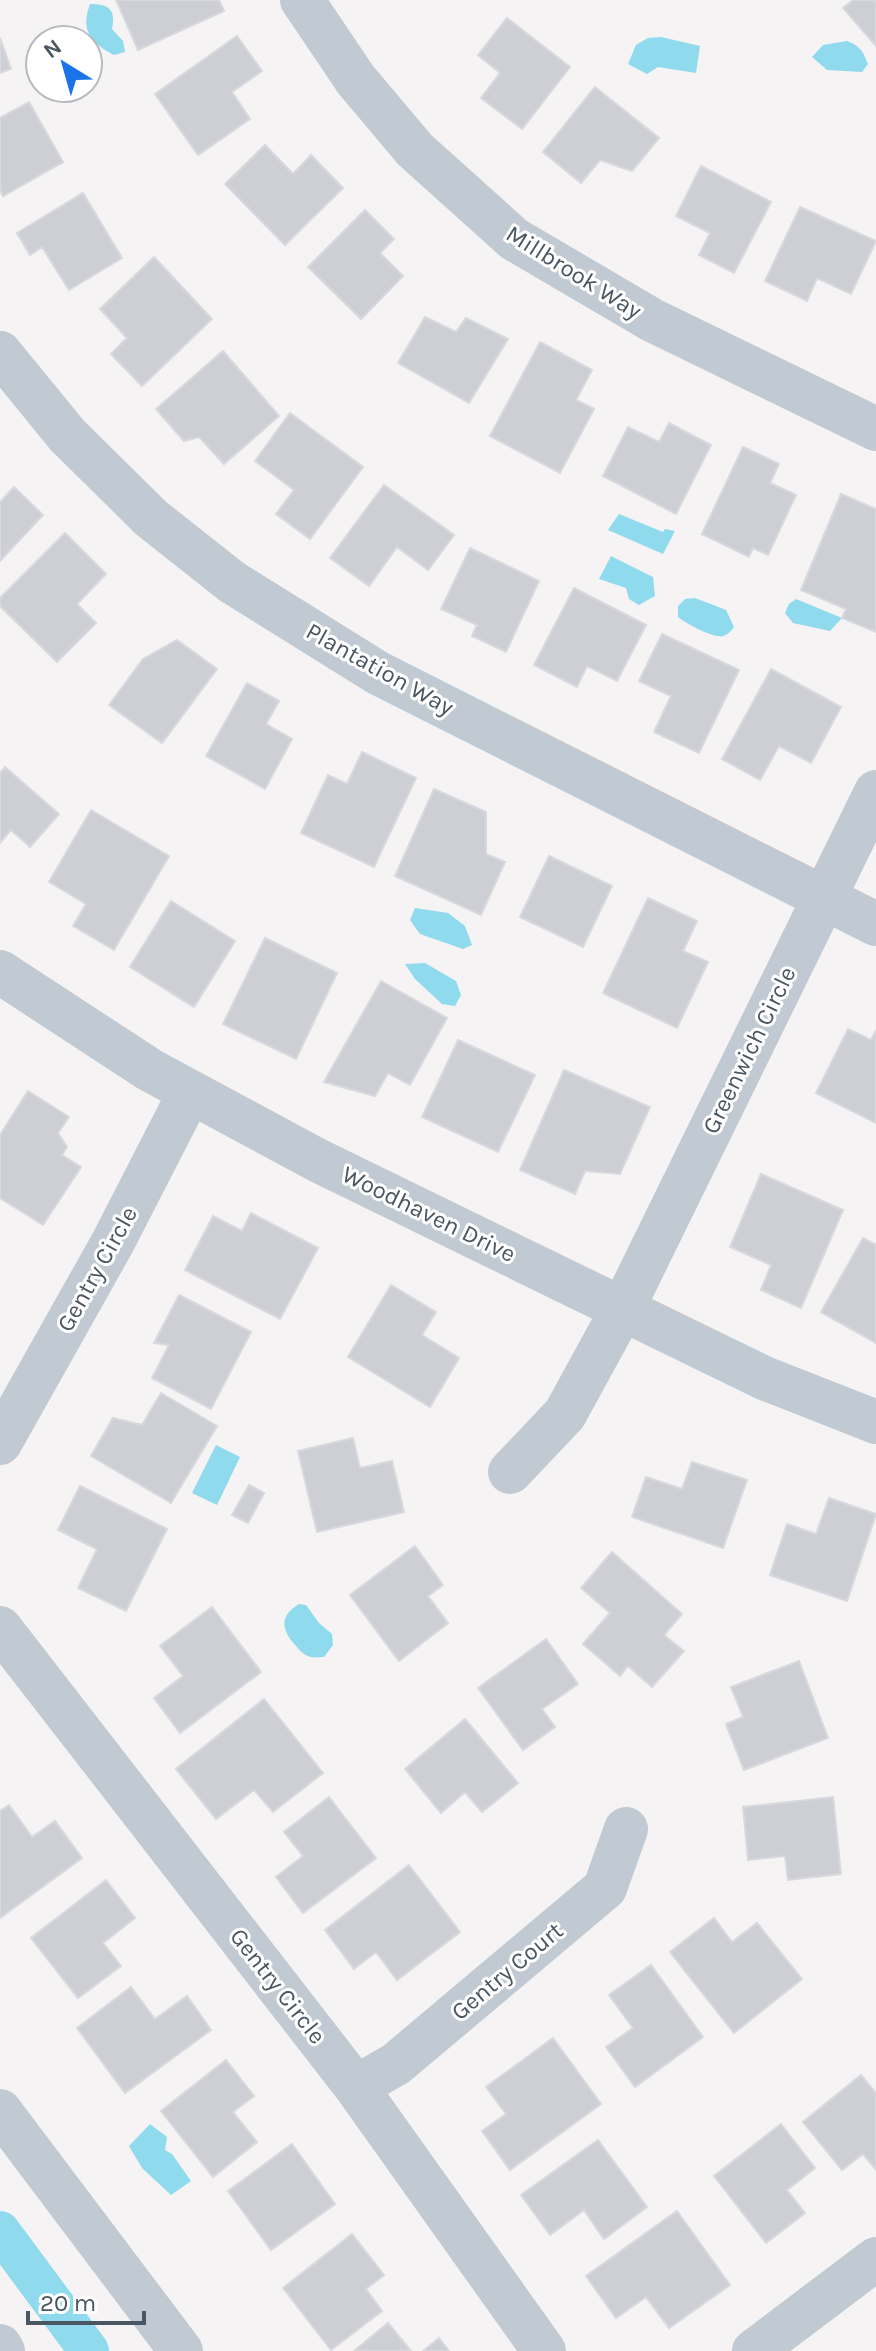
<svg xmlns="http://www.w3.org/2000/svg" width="876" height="2351" font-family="Karla,sans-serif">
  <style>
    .water { fill: #90daee }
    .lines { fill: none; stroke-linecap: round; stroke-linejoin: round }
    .canal { stroke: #90daee; stroke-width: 40 }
    .building { fill: #cdcfd5; stroke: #d7d9de; stroke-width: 2 }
    .minor { stroke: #c1cad2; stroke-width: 44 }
    .labels { text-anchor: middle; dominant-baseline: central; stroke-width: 6; stroke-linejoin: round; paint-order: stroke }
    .street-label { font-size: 24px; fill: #4a5661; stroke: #fff }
  </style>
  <rect width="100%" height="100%" fill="#f5f3f3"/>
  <path class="water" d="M90,4C109,4 116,9 112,29L123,41L125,52L114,55C91,43 80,31 90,4Z
    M661,37L700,46L696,73L658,67L647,74L628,64L636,45L648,38Z
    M847,41C860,46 863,51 868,64L862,72L827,70L812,57L823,45Z
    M619,514L663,532L665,529L675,531L663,554L608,530Z
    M611,556L653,577L655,596L639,605L629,599L626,588L599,579Z
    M695,598L726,610L734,627C731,631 729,634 723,636C712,638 687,624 678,617V606L685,599Z
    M796,599L842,618L830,631L793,623L785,613L789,604Z
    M415,908L448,913L465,926L472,945L463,949L420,934L410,920Z
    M425,963L456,981L461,995L455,1006L442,1004L415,979L405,964Z
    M216,1445L240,1457L217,1505L192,1493Z
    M299,1604L306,1605L319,1623L332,1634L333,1645L324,1657C320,1657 315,1658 311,1657C305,1656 300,1651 296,1646C281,1630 279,1616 299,1604Z
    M150,2124L167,2137L165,2150L172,2154L191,2181L171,2195L142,2168L129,2146Z"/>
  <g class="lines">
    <path class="canal" d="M0,2231L89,2351"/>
  </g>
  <path class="building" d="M116,0H219L224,11L138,50Z
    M853,0H876V46L843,8Z
    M507,18L570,67L522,129L481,98L500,73L478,55Z
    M237,36L262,71L232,92L250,119L198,155L155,94Z
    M0,38L11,69L0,73Z
    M595,87L659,138L632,171L600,160L581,183L543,152Z
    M29,102L63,162L3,196L0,190V118Z
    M265,145L293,174L311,155L343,188L285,245L225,184Z
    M701,166L771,202L734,273L699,255L710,233L676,216Z
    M83,193L122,258L69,290L42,247L30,255L17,233Z
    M800,207L876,241L851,294L817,278L807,301L765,281Z
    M365,210L394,239L380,253L403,276L361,319L308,267Z
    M154,257L212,319L142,386L111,354L127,338L100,309Z
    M425,317L456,332L466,318L508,339L469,403L398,363Z
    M540,342L592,370L576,400L594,409L560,473L490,436Z
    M223,351L279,416L224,464L199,437L184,441L156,409Z
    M290,413L363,467L310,539L276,514L294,490L255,461Z
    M669,423L711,445L676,514L603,476L628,427L659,442Z
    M743,447L779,464L770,483L796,495L768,555L753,548L749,557L702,534Z
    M384,485L454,535L428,570L397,547L369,586L330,558Z
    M14,487L43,515L0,561V502Z
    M841,494L876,509V632L842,618L846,609L801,590Z
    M65,533L106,574L77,604L96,623L57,662L0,606V598Z
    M470,548L539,581L506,652L472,636L477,625L441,609Z
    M574,588L646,625L617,681L587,666L577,687L534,665Z
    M662,634L739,670L699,753L654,732L671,696L639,681Z
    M177,640L217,669L162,743L109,705L143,659Z
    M771,669L841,707L811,763L779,746L760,780L722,759Z
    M247,683L279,701L266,724L292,739L265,789L206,756Z
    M362,752L416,778L374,867L301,833L328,775L347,784Z
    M5,767L59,814L30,847L11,830L0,843V773Z
    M434,789L486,812V854L505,862L481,915L395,876Z
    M91,810L169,856L114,950L73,926L86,904L49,882Z
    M549,856L612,886L583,947L520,917Z
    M648,898L697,921L683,951L708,962L677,1028L603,993Z
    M171,901L235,941L194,1007L130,967Z
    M265,938L337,973L296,1059L223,1024Z
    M381,981L447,1018L410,1085L388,1073L375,1096L324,1082Z
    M848,1029L871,1040L876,1030V1123L816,1093Z
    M458,1040L535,1075L498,1152L422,1117Z
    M564,1070L650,1107L620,1174L585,1171L575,1194L520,1170Z
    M28,1091L69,1117L58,1133L67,1147L62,1155L81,1167L43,1225L0,1198V1135Z
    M761,1174L843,1210L801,1308L761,1290L771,1265L730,1247Z
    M251,1213L318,1248L280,1319L185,1270L213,1216L242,1231Z
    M863,1238L876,1245V1343L821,1312Z
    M391,1285L436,1312L422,1335L459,1358L430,1407L348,1357Z
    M179,1295L251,1332L211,1409L152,1378L169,1345L154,1343Z
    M161,1393L217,1426L171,1503L91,1456L113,1418L142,1425Z
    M353,1438L360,1468L392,1461L404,1512L317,1532L298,1451Z
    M692,1462L747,1480L723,1548L632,1517L646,1477L682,1489Z
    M249,1485L264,1493L248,1523L232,1515Z
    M80,1486L167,1529L126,1611L78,1588L97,1549L58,1530Z
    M829,1498L876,1514L847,1601L770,1575L787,1524L816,1534Z
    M415,1546L443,1585L428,1596L448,1623L399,1661L350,1595Z
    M612,1552L682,1614L664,1635L684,1651L652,1687L628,1666L620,1676L583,1644L610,1613L581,1588Z
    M212,1607L261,1672L180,1733L154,1698L183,1676L160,1646Z
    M546,1639L578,1684L542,1709L555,1727L523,1750L478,1688Z
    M799,1661L828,1738L744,1770L726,1724L743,1717L731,1687Z
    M264,1699L323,1773L273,1812L254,1790L216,1819L176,1769Z
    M465,1719L518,1783L482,1812L465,1792L441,1813L405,1769Z
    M329,1797L376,1858L303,1913L276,1877L303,1856L284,1832Z
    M833,1797L841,1874L788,1880L785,1856L748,1860L743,1807Z
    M9,1805L32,1837L55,1821L82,1858L0,1918V1811Z
    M409,1865L460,1932L397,1980L376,1952L354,1969L325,1930Z
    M106,1880L135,1918L103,1943L121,1966L78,1998L31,1938Z
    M714,1918L732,1942L757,1923L802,1979L734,2033L670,1952Z
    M651,1965L703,2037L635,2087L606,2047L633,2028L609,1995Z
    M131,1987L155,2019L187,1996L211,2030L125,2093L77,2028Z
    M553,2038L601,2104L510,2170L482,2131L506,2114L486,2087Z
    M226,2060L254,2096L233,2112L257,2142L213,2177L161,2111Z
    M861,2075L876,2093V2170L863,2154L842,2170L803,2122Z
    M781,2124L815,2168L787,2190L805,2213L766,2243L714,2176Z
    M598,2140L647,2207L604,2239L584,2210L550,2235L521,2195Z
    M292,2144L335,2204L271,2250L228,2191Z
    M677,2211L730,2285L669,2328L646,2297L616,2318L586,2276Z
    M352,2234L384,2275L366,2289L382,2311L331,2350L283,2288Z
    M388,2323L411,2351H354Z
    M439,2338L449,2351H423Z"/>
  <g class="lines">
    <path class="minor" d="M302,0L356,80L415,150L514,239L652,320L876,429
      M0,353L67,435L151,518L232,582L378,673L876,924
      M0,972L150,1070L317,1160L764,1378L876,1422
      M0,1443L113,1242L190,1092
      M510,1472L565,1414L623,1308L876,792
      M0,1628L356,2087L544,2351
      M356,2087L396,2064L605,1888L626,1829
      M0,2111L181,2351
      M0,2346L3,2351
      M754,2351L876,2259"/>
  </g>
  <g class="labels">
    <g class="street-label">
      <text transform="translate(574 272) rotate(32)">Millbrook Way</text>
      <text transform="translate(380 669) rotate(29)">Plantation Way</text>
      <text transform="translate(749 1050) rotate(-64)">Greenwich Circle</text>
      <text transform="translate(429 1214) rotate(26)">Woodhaven Drive</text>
      <text transform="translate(97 1269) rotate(-61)">Gentry Circle</text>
      <text transform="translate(507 1971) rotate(-40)">Gentry Court</text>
      <text transform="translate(278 1986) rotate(52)">Gentry Circle</text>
    </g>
  </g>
  <g transform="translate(64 64) rotate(323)"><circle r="38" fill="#ffffff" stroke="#b7bbc0" stroke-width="2"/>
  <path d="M0-6L14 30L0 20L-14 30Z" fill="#1a73e8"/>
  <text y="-12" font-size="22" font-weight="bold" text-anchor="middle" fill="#4a5661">N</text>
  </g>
  <path d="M28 2311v12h116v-12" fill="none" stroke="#4a5661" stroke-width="4"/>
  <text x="40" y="2311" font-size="24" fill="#4a5661" stroke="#ffffff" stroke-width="6" paint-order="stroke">20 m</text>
</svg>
